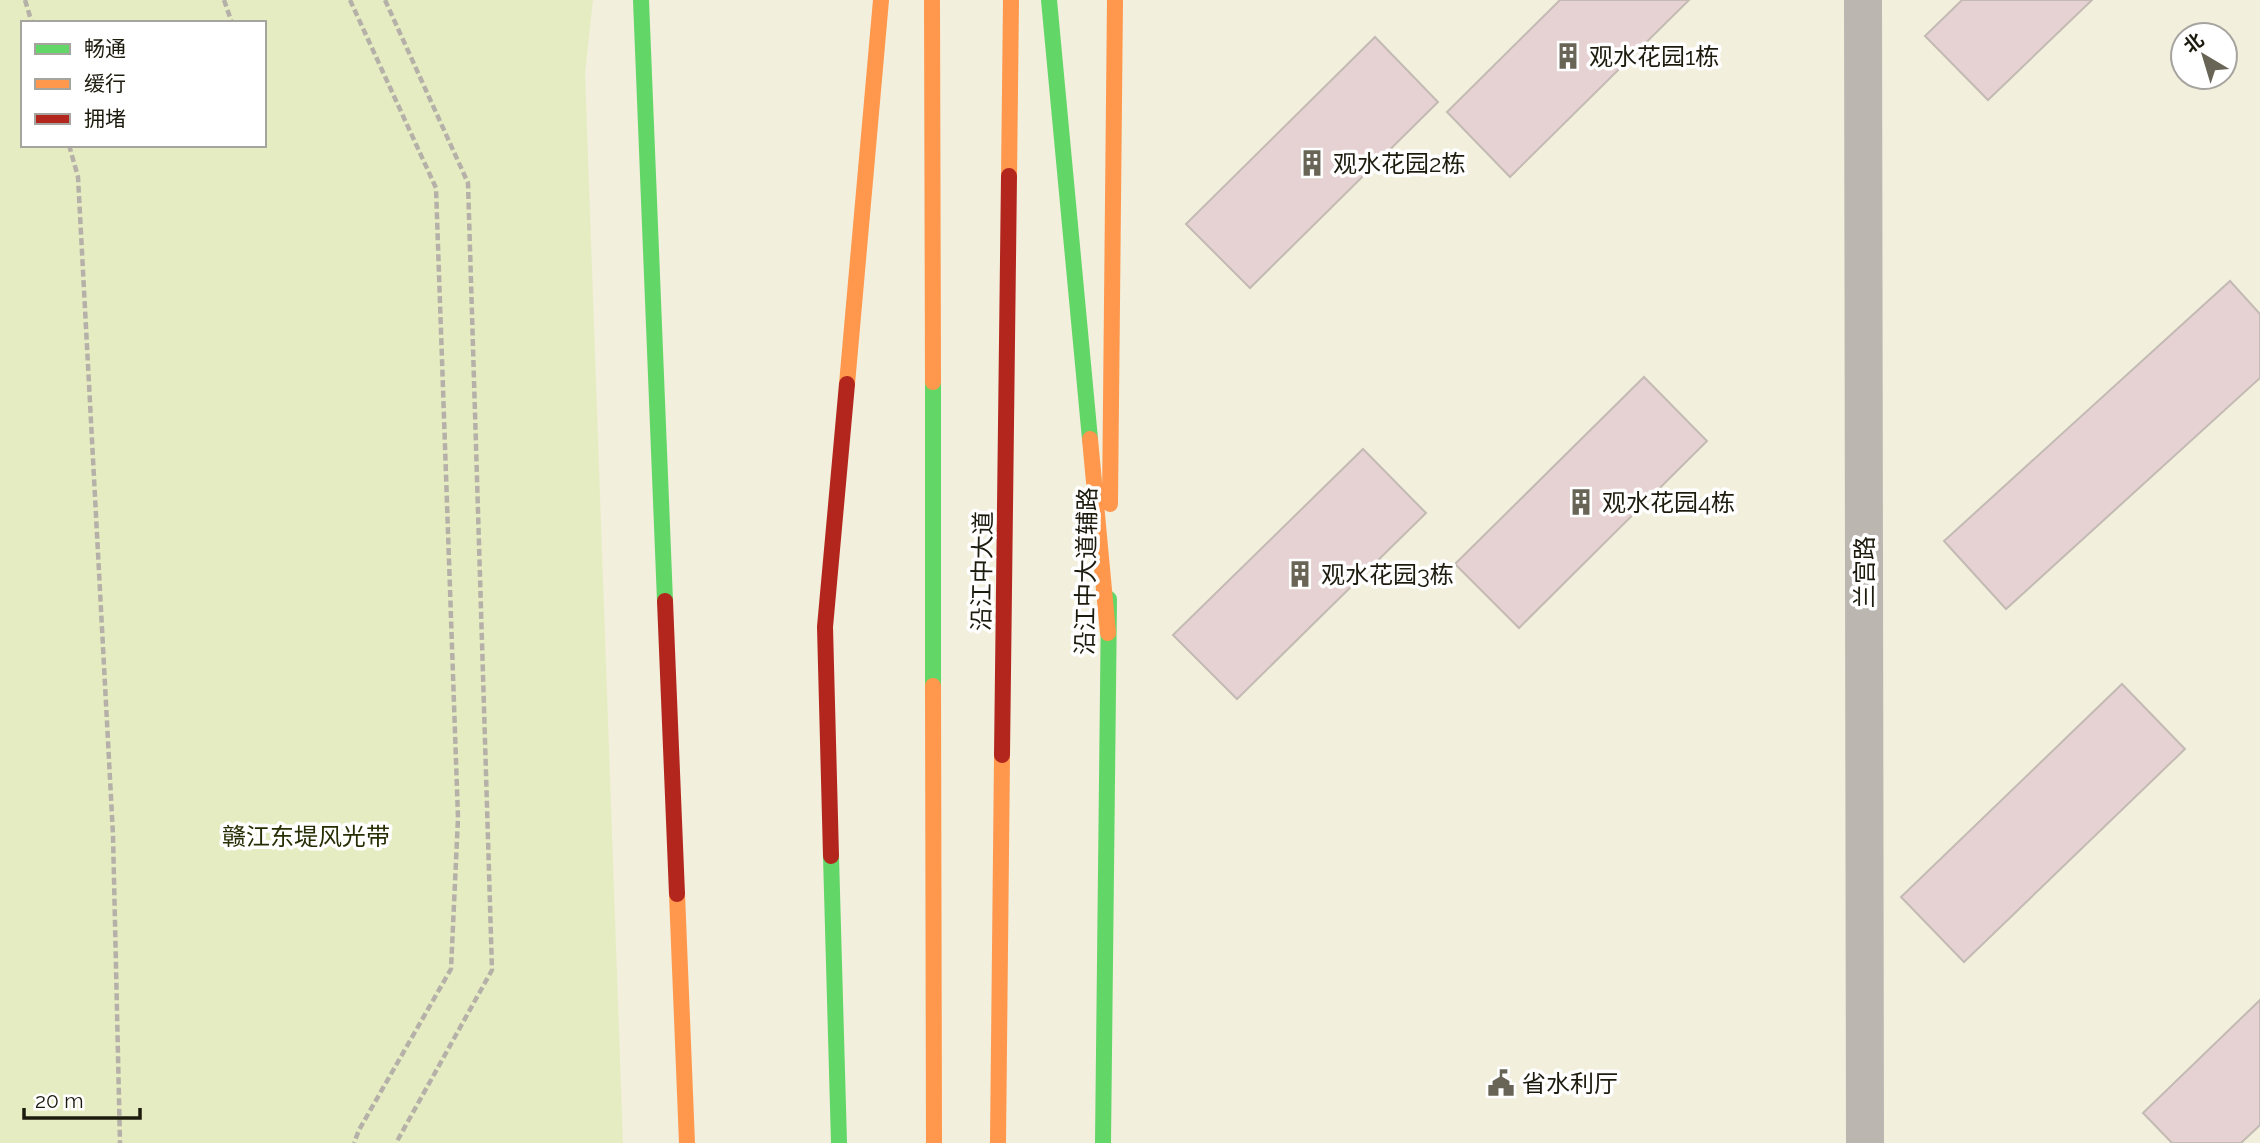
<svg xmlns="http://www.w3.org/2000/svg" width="2260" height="1143" font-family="Raleway,'Noto Sans SC',sans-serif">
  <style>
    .green { fill: #e6ecc2; fill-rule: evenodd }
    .building { fill: #e6d2d2; stroke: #c3bab4; stroke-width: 2 }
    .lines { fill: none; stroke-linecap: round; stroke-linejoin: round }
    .path { stroke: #b5b1a8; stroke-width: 4.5; stroke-dasharray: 7 3.5; stroke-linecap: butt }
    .street { stroke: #bcb6b1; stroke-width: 38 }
    .fast { stroke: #63d668; stroke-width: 16 }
    .slow { stroke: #ff974d; stroke-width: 16 }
    .jam { stroke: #b3261e; stroke-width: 16 }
    .labels { text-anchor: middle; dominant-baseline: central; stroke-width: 7; stroke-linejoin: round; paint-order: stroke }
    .poi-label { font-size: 24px; fill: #1d1b0e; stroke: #fff; text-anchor: start }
    .street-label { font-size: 24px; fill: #1d1b0e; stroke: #fff }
    .park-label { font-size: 24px; fill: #272e03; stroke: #fff }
  </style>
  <rect width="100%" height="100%" fill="#f2efdc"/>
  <path class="green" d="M0,0H593L585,73L623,1143H0ZM23,23H264V145H23Z"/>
  <path class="building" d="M1560,0H1689L1510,177L1447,112Z
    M1962,0H2092L1988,100L1925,36Z
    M1375,37L1438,102L1250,288L1186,224Z
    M2230,281L2260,314V378L2006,609L1944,541Z
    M1644,377L1707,441L1519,628L1455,564Z
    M1363,449L1426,513L1237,699L1173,635Z
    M2122,684L2185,749L1964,962L1901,897Z
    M2260,1000V1125L2241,1143H2172L2143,1113Z"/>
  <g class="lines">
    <path class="path" d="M25,0L32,23
      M224,0L232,23
      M350,0L436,188L458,818L451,969L359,1130L354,1143
      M385,0L468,183L492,970L396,1143
      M69,145L78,177L113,835L120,1143"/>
    <path class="street" d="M1863,0L1865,1143"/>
    <path class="fast" d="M641,0L665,601
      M1049,0L1090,439
      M933,382V686
      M831,856L839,1143
      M1103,1143L1109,599"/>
    <path class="slow" d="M932,0L933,382
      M1009,176L1011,0
      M847,384L881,0
      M1090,439L1108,633
      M1110,504L1115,0
      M933,686L934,1143
      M677,894L687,1143
      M998,1143L1002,755"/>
    <path class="jam" d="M665,601L677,894
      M1002,755L1009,176
      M831,856L825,627L847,384"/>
  </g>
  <defs>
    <symbol id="building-bare" viewBox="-9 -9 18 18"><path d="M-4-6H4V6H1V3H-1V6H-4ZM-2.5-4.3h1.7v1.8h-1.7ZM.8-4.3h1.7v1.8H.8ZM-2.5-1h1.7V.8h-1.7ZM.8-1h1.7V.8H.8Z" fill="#686556" stroke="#fff" stroke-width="2.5" paint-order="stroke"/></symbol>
    <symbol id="civic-bare" viewBox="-9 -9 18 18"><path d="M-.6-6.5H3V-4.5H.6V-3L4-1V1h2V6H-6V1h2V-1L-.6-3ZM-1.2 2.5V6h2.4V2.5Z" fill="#686556" stroke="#fff" stroke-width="2.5" paint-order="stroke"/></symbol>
  </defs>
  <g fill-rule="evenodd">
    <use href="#building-bare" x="1549" y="37" width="38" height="38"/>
    <use href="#building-bare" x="1293" y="144" width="38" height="38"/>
    <use href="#building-bare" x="1562" y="483" width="38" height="38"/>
    <use href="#building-bare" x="1281" y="555" width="38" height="38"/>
    <use href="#civic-bare" x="1482" y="1064" width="38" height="38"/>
  </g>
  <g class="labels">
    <g class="poi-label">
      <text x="1589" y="56">观水花园1栋</text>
      <text x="1333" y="163">观水花园2栋</text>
      <text x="1602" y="502">观水花园4栋</text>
      <text x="1321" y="574">观水花园3栋</text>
      <text x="1522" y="1083">省水利厅</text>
    </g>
    <g class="street-label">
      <text transform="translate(982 571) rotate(-89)">沿江中大道</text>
      <text transform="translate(1086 571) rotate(-89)">沿江中大道辅路</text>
      <text transform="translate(1864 572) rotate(-90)">兰宫路</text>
    </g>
    <g class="park-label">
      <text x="306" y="836">赣江东堤风光带</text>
    </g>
  </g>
  <rect x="21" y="21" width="245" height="126" fill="#ffffff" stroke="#a5a49f" stroke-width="2"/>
  <rect x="35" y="44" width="35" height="10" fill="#63d668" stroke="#a5a49f" stroke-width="2"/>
  <text x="84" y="56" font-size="21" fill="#1d1b0e">畅通</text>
  <rect x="35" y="79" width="35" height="10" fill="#ff974d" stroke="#a5a49f" stroke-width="2"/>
  <text x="84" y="91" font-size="21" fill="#1d1b0e">缓行</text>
  <rect x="35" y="114" width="35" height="10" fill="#b3261e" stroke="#a5a49f" stroke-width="2"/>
  <text x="84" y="126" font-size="21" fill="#1d1b0e">拥堵</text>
  <g transform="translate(2204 56) rotate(322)"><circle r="33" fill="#ffffff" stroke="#a5a49f" stroke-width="2"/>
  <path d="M0-5L12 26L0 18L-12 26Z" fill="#686556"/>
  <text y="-10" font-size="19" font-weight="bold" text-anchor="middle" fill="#1d1b0e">北</text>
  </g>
  <path d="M24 1108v10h116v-10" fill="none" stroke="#1d1b0e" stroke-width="3.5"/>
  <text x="35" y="1108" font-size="21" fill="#1d1b0e" stroke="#ffffff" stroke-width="5" paint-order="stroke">20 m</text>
</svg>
